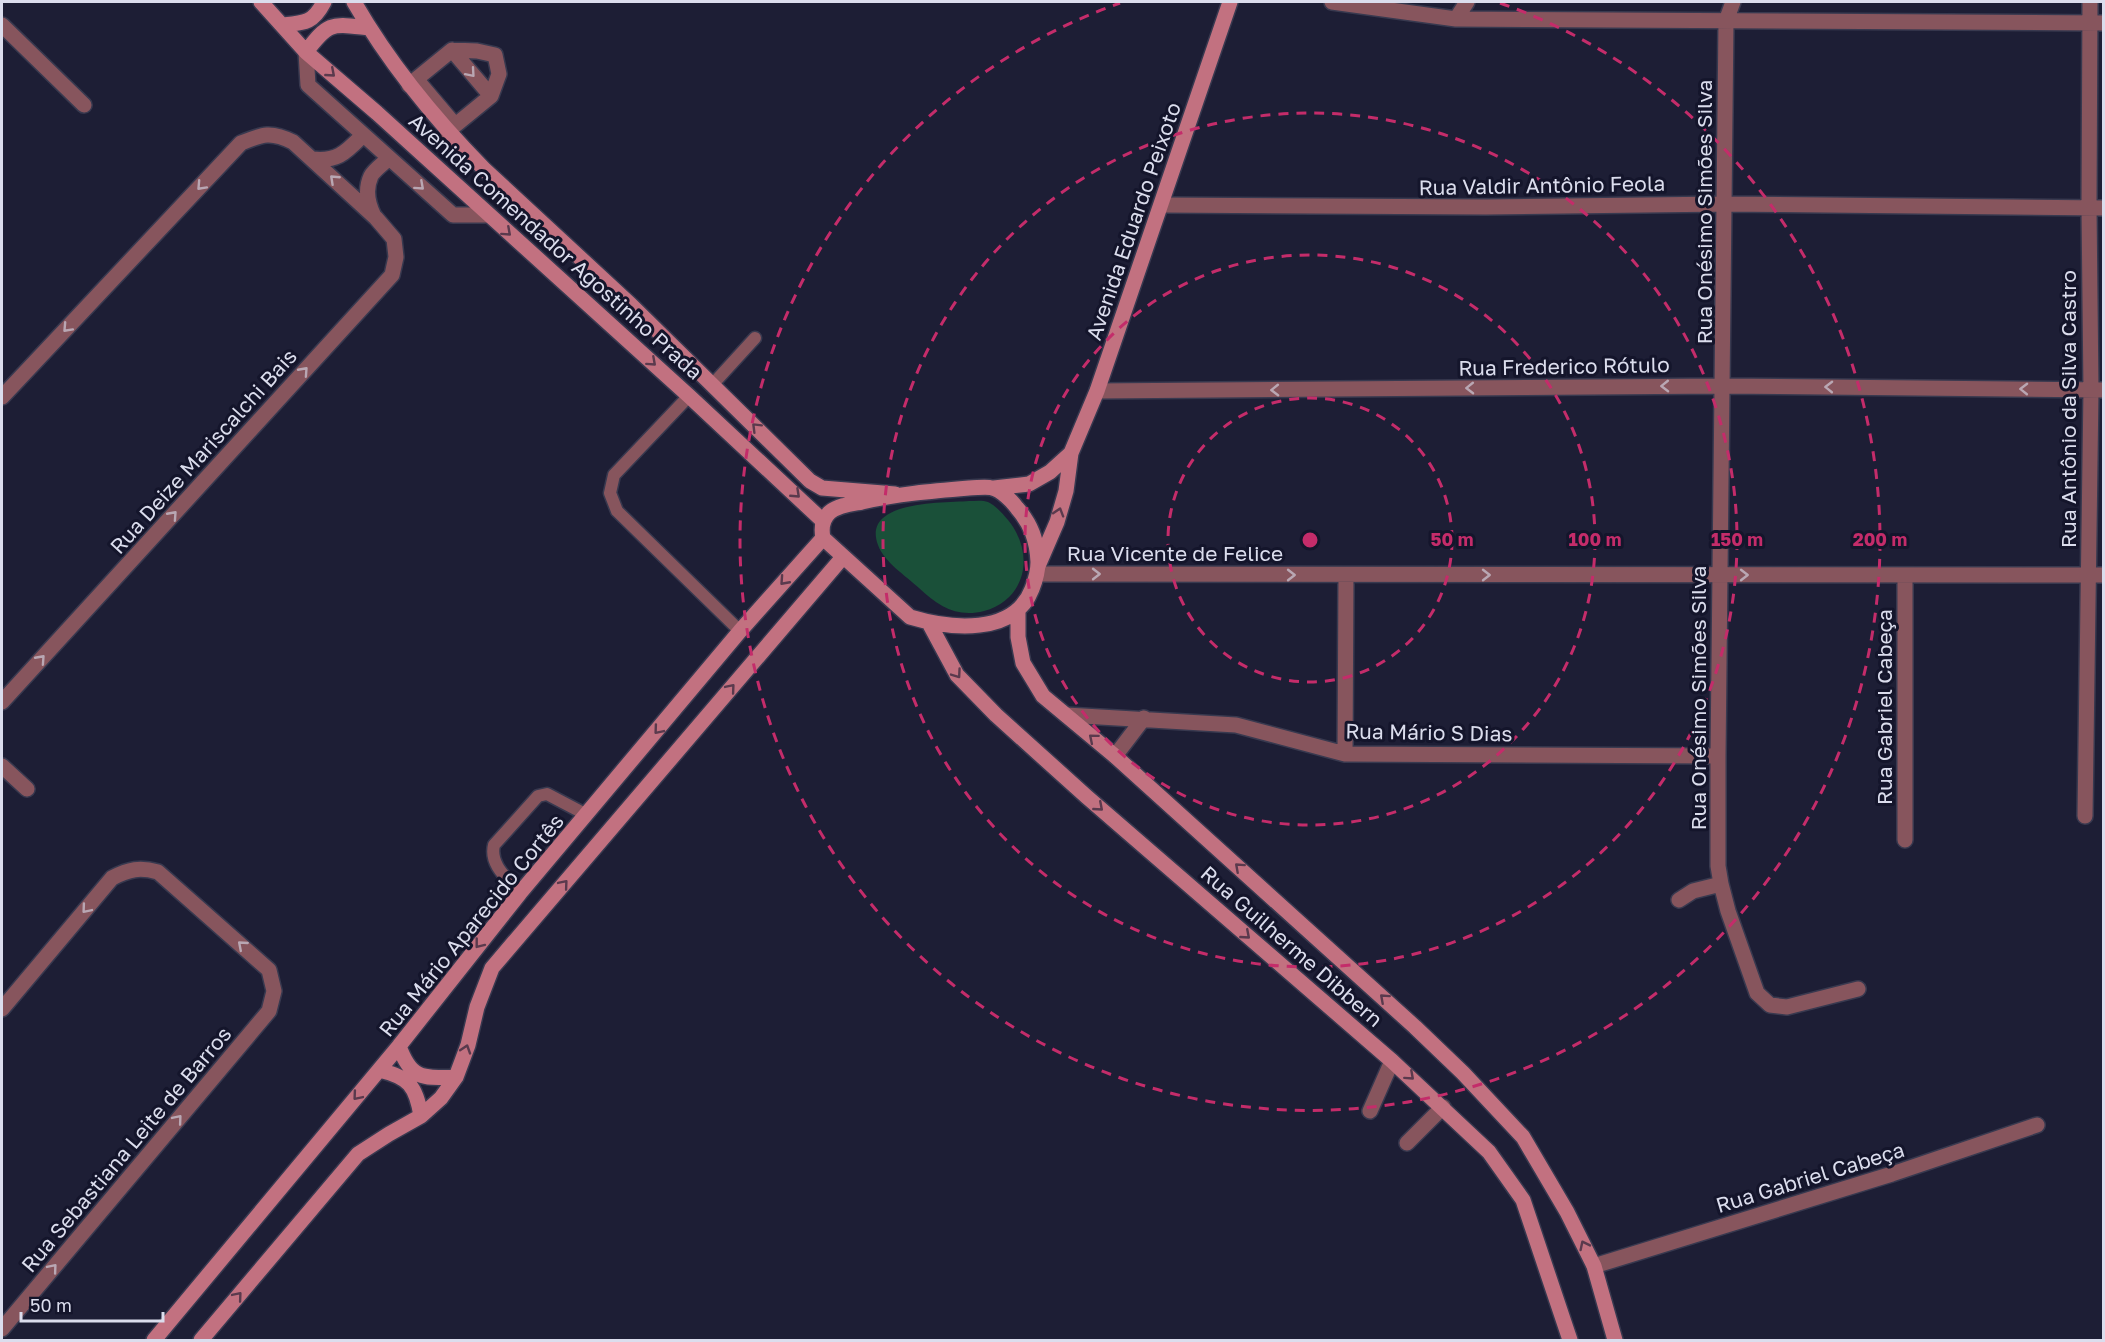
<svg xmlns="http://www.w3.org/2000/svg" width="2105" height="1342" font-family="'Golos Text',sans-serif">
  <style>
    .green { fill: #1a5039 }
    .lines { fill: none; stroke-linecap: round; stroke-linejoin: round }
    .lane-casing { stroke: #38394f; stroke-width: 15 }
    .street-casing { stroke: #38394f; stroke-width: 18 }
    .secondary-casing { stroke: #38394f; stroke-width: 18 }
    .lane { stroke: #87555d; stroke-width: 12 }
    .street { stroke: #87555d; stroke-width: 15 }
    .secondary { stroke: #c27180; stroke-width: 15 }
    .oneway { stroke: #5a3a4d }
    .oneway2 { stroke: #b9a7b3 }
    .ring { fill: none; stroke: #c42c6a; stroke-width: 3; stroke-dasharray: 10 8 }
    .labels { text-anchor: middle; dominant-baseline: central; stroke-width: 6; stroke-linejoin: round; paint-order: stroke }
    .street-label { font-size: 21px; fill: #dbdded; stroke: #14152b }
    .centre { fill: #c42c6a; stroke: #14152b; stroke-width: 3 }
    .ring-label { font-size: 18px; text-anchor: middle; font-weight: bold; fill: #c42c6a; stroke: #14152b; stroke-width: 6; stroke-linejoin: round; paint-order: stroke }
  </style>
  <rect width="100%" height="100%" fill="#1d1e35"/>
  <path class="green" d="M969,501C975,501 983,500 988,502C995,505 1003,514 1008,520C1035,553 1027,599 984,611C957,618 938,606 919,588C906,576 884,562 878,545C861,500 944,503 969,501Z"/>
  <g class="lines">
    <defs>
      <path id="lane" d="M417,78L456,124
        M713,384L755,338
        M689,396L614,475L610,493L617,511L740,631
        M520,893C508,879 489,865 494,845L538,796L547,794L587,815"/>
      <path id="street" d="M1332,2L1456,19L2104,23
        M1733,2L1726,21L1718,756V866L1721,884L1728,911L1757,993L1770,1005L1787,1007L1858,989
        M1456,19L1467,2
        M2,25L84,105
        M452,50L491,96
        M306,52L308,85L453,215H489
        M409,85L452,50L477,51L495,55L499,74L491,96L447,132
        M312,159C338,162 346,152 363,135
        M1162,205L1486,207L1725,204L2104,208
        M374,216C368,204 365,189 371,176C374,170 384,163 389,158
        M1097,391L1723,386L2104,390
        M2,397L241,143C263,134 271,131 293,142L376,218L394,239L396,257L392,275L2,702
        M1038,574L2104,575
        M1066,715L1236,725L1345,754L1718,756
        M1345,754L1346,575
        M1115,756L1144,718
        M2,766L27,789
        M2085,816L2091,390L2089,208L2090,2
        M1905,840V575
        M1679,900L1693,891L1721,884
        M2,1009L112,878C129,869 140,867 158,872L269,970L274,991L269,1011L2,1329
        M1370,1111L1392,1061
        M1407,1143L1443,1107
        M1594,1266L1892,1174L2037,1125"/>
      <path id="secondary" d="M261,2L306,52L377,113L689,396L823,521
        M354,2C389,63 434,118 484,169L631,305L810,481L822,488L895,494
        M283,25C305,23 313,23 324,2
        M306,52C329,21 332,24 369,28
        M969,488C977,488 986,486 992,488C1001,490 1012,501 1017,508C1031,524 1037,540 1038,562C1038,572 1036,579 1032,589C1014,636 950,629 910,617L823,538C821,528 822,519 830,512C839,505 851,504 862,502C897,494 933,491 969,488Z
        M994,488L1029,484L1050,472L1071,453
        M1038,566L1057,522L1066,491L1071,453L1097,391L1230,2
        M1018,611V637L1023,663L1043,696L1115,756L1415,1027L1463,1073L1523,1137L1567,1212L1594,1266L1615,1340
        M929,623L957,675L996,715L1087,797L1392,1061L1489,1152L1523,1200L1570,1340
        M399,1046C411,1080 423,1078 456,1077
        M379,1070C409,1077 416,1086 421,1116
        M154,1340L399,1046L520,893L740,631L823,538
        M201,1340L358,1154L389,1134L421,1116L441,1098L456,1077L468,1045L477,1007L492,968L843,557"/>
    </defs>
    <use href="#lane" class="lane-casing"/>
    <use href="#street" class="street-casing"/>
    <use href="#secondary" class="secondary-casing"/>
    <use href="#lane" class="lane"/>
    <use href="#street" class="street"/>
    <use href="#secondary" class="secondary"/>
  </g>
  <defs><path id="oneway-chevron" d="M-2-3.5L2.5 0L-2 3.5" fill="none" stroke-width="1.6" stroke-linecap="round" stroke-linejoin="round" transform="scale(1.5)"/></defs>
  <g class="oneway">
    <use href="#oneway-chevron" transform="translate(331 73) rotate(41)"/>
    <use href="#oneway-chevron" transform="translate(507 232) rotate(42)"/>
    <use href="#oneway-chevron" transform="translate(652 362) rotate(42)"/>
    <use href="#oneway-chevron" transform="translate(756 427) rotate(-135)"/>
    <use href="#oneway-chevron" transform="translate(796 494) rotate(43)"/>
    <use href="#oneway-chevron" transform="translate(1059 512) rotate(-73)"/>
    <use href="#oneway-chevron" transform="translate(784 581) rotate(132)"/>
    <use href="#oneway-chevron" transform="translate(957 674) rotate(55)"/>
    <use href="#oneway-chevron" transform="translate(731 688) rotate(-50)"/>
    <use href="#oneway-chevron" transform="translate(658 730) rotate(130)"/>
    <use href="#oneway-chevron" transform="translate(1093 738) rotate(-140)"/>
    <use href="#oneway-chevron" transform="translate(1099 807) rotate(41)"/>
    <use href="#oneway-chevron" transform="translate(1239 867) rotate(-138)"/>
    <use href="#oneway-chevron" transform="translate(564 884) rotate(-50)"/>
    <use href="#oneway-chevron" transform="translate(1246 935) rotate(41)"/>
    <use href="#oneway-chevron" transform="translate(479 944) rotate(128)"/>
    <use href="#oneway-chevron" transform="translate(1384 998) rotate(-138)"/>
    <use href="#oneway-chevron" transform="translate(466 1049) rotate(-72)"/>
    <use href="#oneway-chevron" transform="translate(1410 1076) rotate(42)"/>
    <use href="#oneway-chevron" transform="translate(357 1096) rotate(130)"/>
    <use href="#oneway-chevron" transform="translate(1584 1245) rotate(-116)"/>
    <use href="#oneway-chevron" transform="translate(238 1296) rotate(-50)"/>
  </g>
  <g class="oneway2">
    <use href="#oneway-chevron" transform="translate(471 73) rotate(49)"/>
    <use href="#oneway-chevron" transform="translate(334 179) rotate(-137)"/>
    <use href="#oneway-chevron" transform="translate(201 186) rotate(133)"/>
    <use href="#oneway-chevron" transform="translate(420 186) rotate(42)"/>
    <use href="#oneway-chevron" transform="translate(67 328) rotate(133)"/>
    <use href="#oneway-chevron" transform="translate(304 371) rotate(-48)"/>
    <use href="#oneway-chevron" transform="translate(1665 386) rotate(179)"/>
    <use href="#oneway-chevron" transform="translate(1829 387) rotate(-179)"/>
    <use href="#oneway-chevron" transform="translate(1470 388) rotate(179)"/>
    <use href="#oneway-chevron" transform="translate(2024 389) rotate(-179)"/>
    <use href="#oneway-chevron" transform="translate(1275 390) rotate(179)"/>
    <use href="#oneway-chevron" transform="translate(173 515) rotate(-48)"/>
    <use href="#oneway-chevron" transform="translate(1096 574)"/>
    <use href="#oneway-chevron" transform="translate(1291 575)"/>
    <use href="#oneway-chevron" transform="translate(1486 575)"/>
    <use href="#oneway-chevron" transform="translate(1744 575)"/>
    <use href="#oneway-chevron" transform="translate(41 659) rotate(-48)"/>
    <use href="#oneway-chevron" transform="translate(86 909) rotate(130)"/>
    <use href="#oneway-chevron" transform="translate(242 945) rotate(-139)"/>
    <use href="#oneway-chevron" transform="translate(178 1119) rotate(-50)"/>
    <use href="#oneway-chevron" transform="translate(53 1268) rotate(-50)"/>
  </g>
  <g class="ring">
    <circle cx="1310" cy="540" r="142"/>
    <circle cx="1310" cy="540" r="285"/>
    <circle cx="1310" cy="540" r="427"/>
    <path d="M1500 3A570 570 0 1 1 1120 3"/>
  </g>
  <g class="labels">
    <g class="street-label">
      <text transform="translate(1542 185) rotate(-1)">Rua Valdir Antônio Feola</text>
      <text transform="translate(1704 212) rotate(-90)">Rua Onésimo Simões Silva</text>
      <text transform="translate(1133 221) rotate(-71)">Avenida Eduardo Peixoto</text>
      <text transform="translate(556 246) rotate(42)">Avenida Comendador Agostinho Prada</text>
      <text transform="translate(1564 366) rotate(-1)">Rua Frederico Rótulo</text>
      <text transform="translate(2068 409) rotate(-90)">Rua Antônio da Silva Castro</text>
      <text transform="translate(203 451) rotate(-48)">Rua Deize Mariscalchi Bais</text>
      <text x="1175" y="553">Rua Vicente de Felice</text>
      <text transform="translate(1698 698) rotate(-90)">Rua Onésimo Simões Silva</text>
      <text transform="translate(1884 707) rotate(-90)">Rua Gabriel Cabeça</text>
      <text transform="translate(1429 732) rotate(1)">Rua Mário S Dias</text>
      <text transform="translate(471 925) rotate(-51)">Rua Mário Aparecido Cortês</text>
      <text transform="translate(1292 946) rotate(41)">Rua Guilherme Dibbern</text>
      <text transform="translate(126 1149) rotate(-50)">Rua Sebastiana Leite de Barros</text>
      <text transform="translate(1810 1177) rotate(-17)">Rua Gabriel Cabeça</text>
    </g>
  </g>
  <circle cx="1310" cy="540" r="9" class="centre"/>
  <g class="ring-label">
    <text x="1452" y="546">50 m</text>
    <text x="1595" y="546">100 m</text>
    <text x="1737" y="546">150 m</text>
    <text x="1880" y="546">200 m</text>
  </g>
  <rect width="2105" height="1342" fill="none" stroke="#dbdded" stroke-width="6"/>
  <path d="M21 1312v9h142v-9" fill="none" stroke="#dbdded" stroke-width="3"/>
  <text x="30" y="1312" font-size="18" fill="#dbdded" stroke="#14152b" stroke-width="4.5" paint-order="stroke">50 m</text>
</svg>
